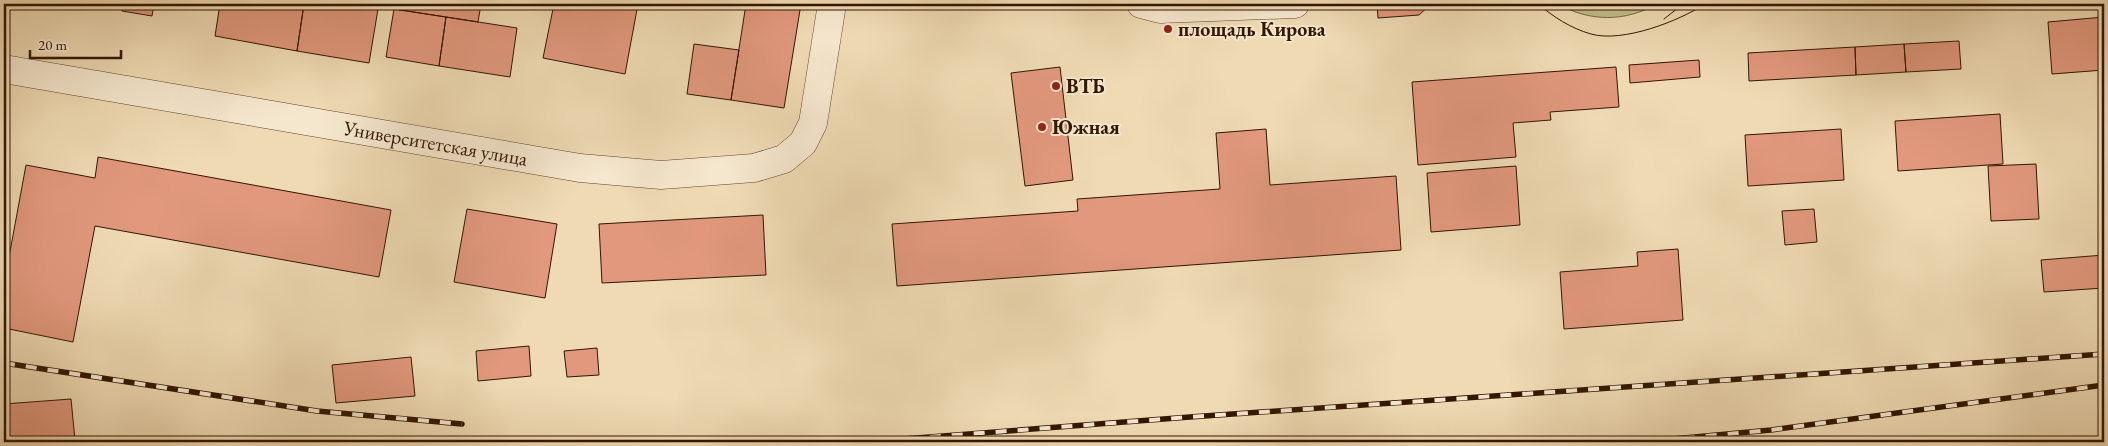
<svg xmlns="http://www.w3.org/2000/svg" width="2108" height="446" font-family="'EB Garamond',serif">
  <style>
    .green { fill: #bfbe89; stroke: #786a44 }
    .building { fill: #e1987d; stroke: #321600 }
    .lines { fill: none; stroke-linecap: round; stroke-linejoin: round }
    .minor-casing { stroke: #61472d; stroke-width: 29 }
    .minor { stroke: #f5e7ce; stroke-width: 28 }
    .tram { stroke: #321600; stroke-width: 1 }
    .rail-casing { stroke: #321600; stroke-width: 5.5 }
    .rail { stroke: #f5e7ce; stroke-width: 4; stroke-dasharray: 11; stroke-linecap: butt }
    .poi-dot { fill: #8f2418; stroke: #f5e7ce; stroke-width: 2 }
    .labels { text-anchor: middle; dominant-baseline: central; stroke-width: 4; stroke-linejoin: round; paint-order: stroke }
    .poi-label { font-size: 20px; font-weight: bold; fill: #321600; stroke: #f5e7ce; text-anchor: start }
    .street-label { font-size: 20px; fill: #321600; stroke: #f5e7ce }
  </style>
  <rect width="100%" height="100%" fill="#efdab3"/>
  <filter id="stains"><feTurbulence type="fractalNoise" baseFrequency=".004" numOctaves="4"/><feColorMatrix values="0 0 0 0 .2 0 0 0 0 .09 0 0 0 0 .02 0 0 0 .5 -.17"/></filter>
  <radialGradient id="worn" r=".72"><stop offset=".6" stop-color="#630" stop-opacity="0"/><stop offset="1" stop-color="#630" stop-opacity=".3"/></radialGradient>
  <path class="green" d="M1558,4H1657C1625,22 1590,22 1558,4Z"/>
  <path class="building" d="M123,4H154L152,16L122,11Z
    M220,4H304L297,51L215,36Z
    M304,4H348L378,9L369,63L297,51Z
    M394,4H481L478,22L394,9Z
    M554,4H638L625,74L543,58Z
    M746,4H801L784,108L731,100Z
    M1377,4H1431L1419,15L1378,18Z
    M394,9L446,17L439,66L386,57Z
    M446,17L517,28L510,77L439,66Z
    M2104,17V70L2052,74L2048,22Z
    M1959,41L1961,69L1906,72L1904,44Z
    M694,44L739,50L731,100L687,94Z
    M1904,44L1906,72L1856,75L1855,47Z
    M1855,47L1856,75L1749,81L1748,53Z
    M1699,60L1700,77L1630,83L1629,65Z
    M1060,67L1073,180L1025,186L1011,73Z
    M1616,67L1619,107L1550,112L1551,120L1513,123L1516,157L1418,165L1412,82Z
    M2000,114L2003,164L1898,171L1895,121Z
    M1266,129L1270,185L1396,176L1401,250L897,286L892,224L1078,211L1077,199L1220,189L1216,133Z
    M1841,129L1844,180L1748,186L1745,135Z
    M98,157L391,210L379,277L95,226L73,342L4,328V284L26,165L95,178Z
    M2036,164L2039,219L1991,221L1988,166Z
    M1516,166L1520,225L1431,232L1427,173Z
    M467,209L557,224L545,298L454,282Z
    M1814,209L1817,242L1785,245L1782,211Z
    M763,215L766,275L602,283L599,224Z
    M1678,249L1683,320L1564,329L1560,272L1638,266L1637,252Z
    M2104,255V288L2044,292L2041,260Z
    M529,346L531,376L478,381L476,351Z
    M597,348L599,375L567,377L564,351Z
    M411,357L415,396L336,403L332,365Z
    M71,399L75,440L4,442V404Z"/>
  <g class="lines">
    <defs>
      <g id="minor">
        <path d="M1141,4L1160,9L1295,4"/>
        <path id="s1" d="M4,69L580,168L661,175L754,168L784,159L803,143L813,123L832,4"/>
      </g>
    </defs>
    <use href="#minor" class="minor-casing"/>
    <use href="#minor" class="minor"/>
    <path class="tram" d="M1538,4C1554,17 1570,28 1591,34C1623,43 1679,21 1705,4
      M1664,19L1683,4"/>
    <defs>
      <path id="rail" d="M4,363L317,411L462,424
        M864,442L1190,417L2104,354
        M1640,442L1771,430L2104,385
        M1902,442H1903"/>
    </defs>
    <use href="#rail" class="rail-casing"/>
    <use href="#rail" class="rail"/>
  </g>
  <g class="poi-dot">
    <circle cx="1168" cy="29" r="5"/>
    <circle cx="1056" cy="86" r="5"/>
    <circle cx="1042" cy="127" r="5"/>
  </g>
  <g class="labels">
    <g class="poi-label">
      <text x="1178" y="29">площадь Кирова</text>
      <text x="1066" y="86">ВТБ</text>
      <text x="1052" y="127">Южная</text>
    </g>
    <g class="street-label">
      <text stroke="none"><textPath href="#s1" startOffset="438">Университетская улица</textPath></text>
    </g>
  </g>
  <rect width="2108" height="446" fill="none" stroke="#efdab3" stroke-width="20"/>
  <rect x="5" y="5" width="2098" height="436" fill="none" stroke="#321600" stroke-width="2.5"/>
  <rect x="10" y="10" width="2088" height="426" fill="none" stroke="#321600"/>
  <path d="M30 50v8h91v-8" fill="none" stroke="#321600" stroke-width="2.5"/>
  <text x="38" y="50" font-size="15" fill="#321600" stroke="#f5e7ce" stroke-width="4" paint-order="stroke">20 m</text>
  <rect width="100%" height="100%" filter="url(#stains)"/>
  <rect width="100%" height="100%" fill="url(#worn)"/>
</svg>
